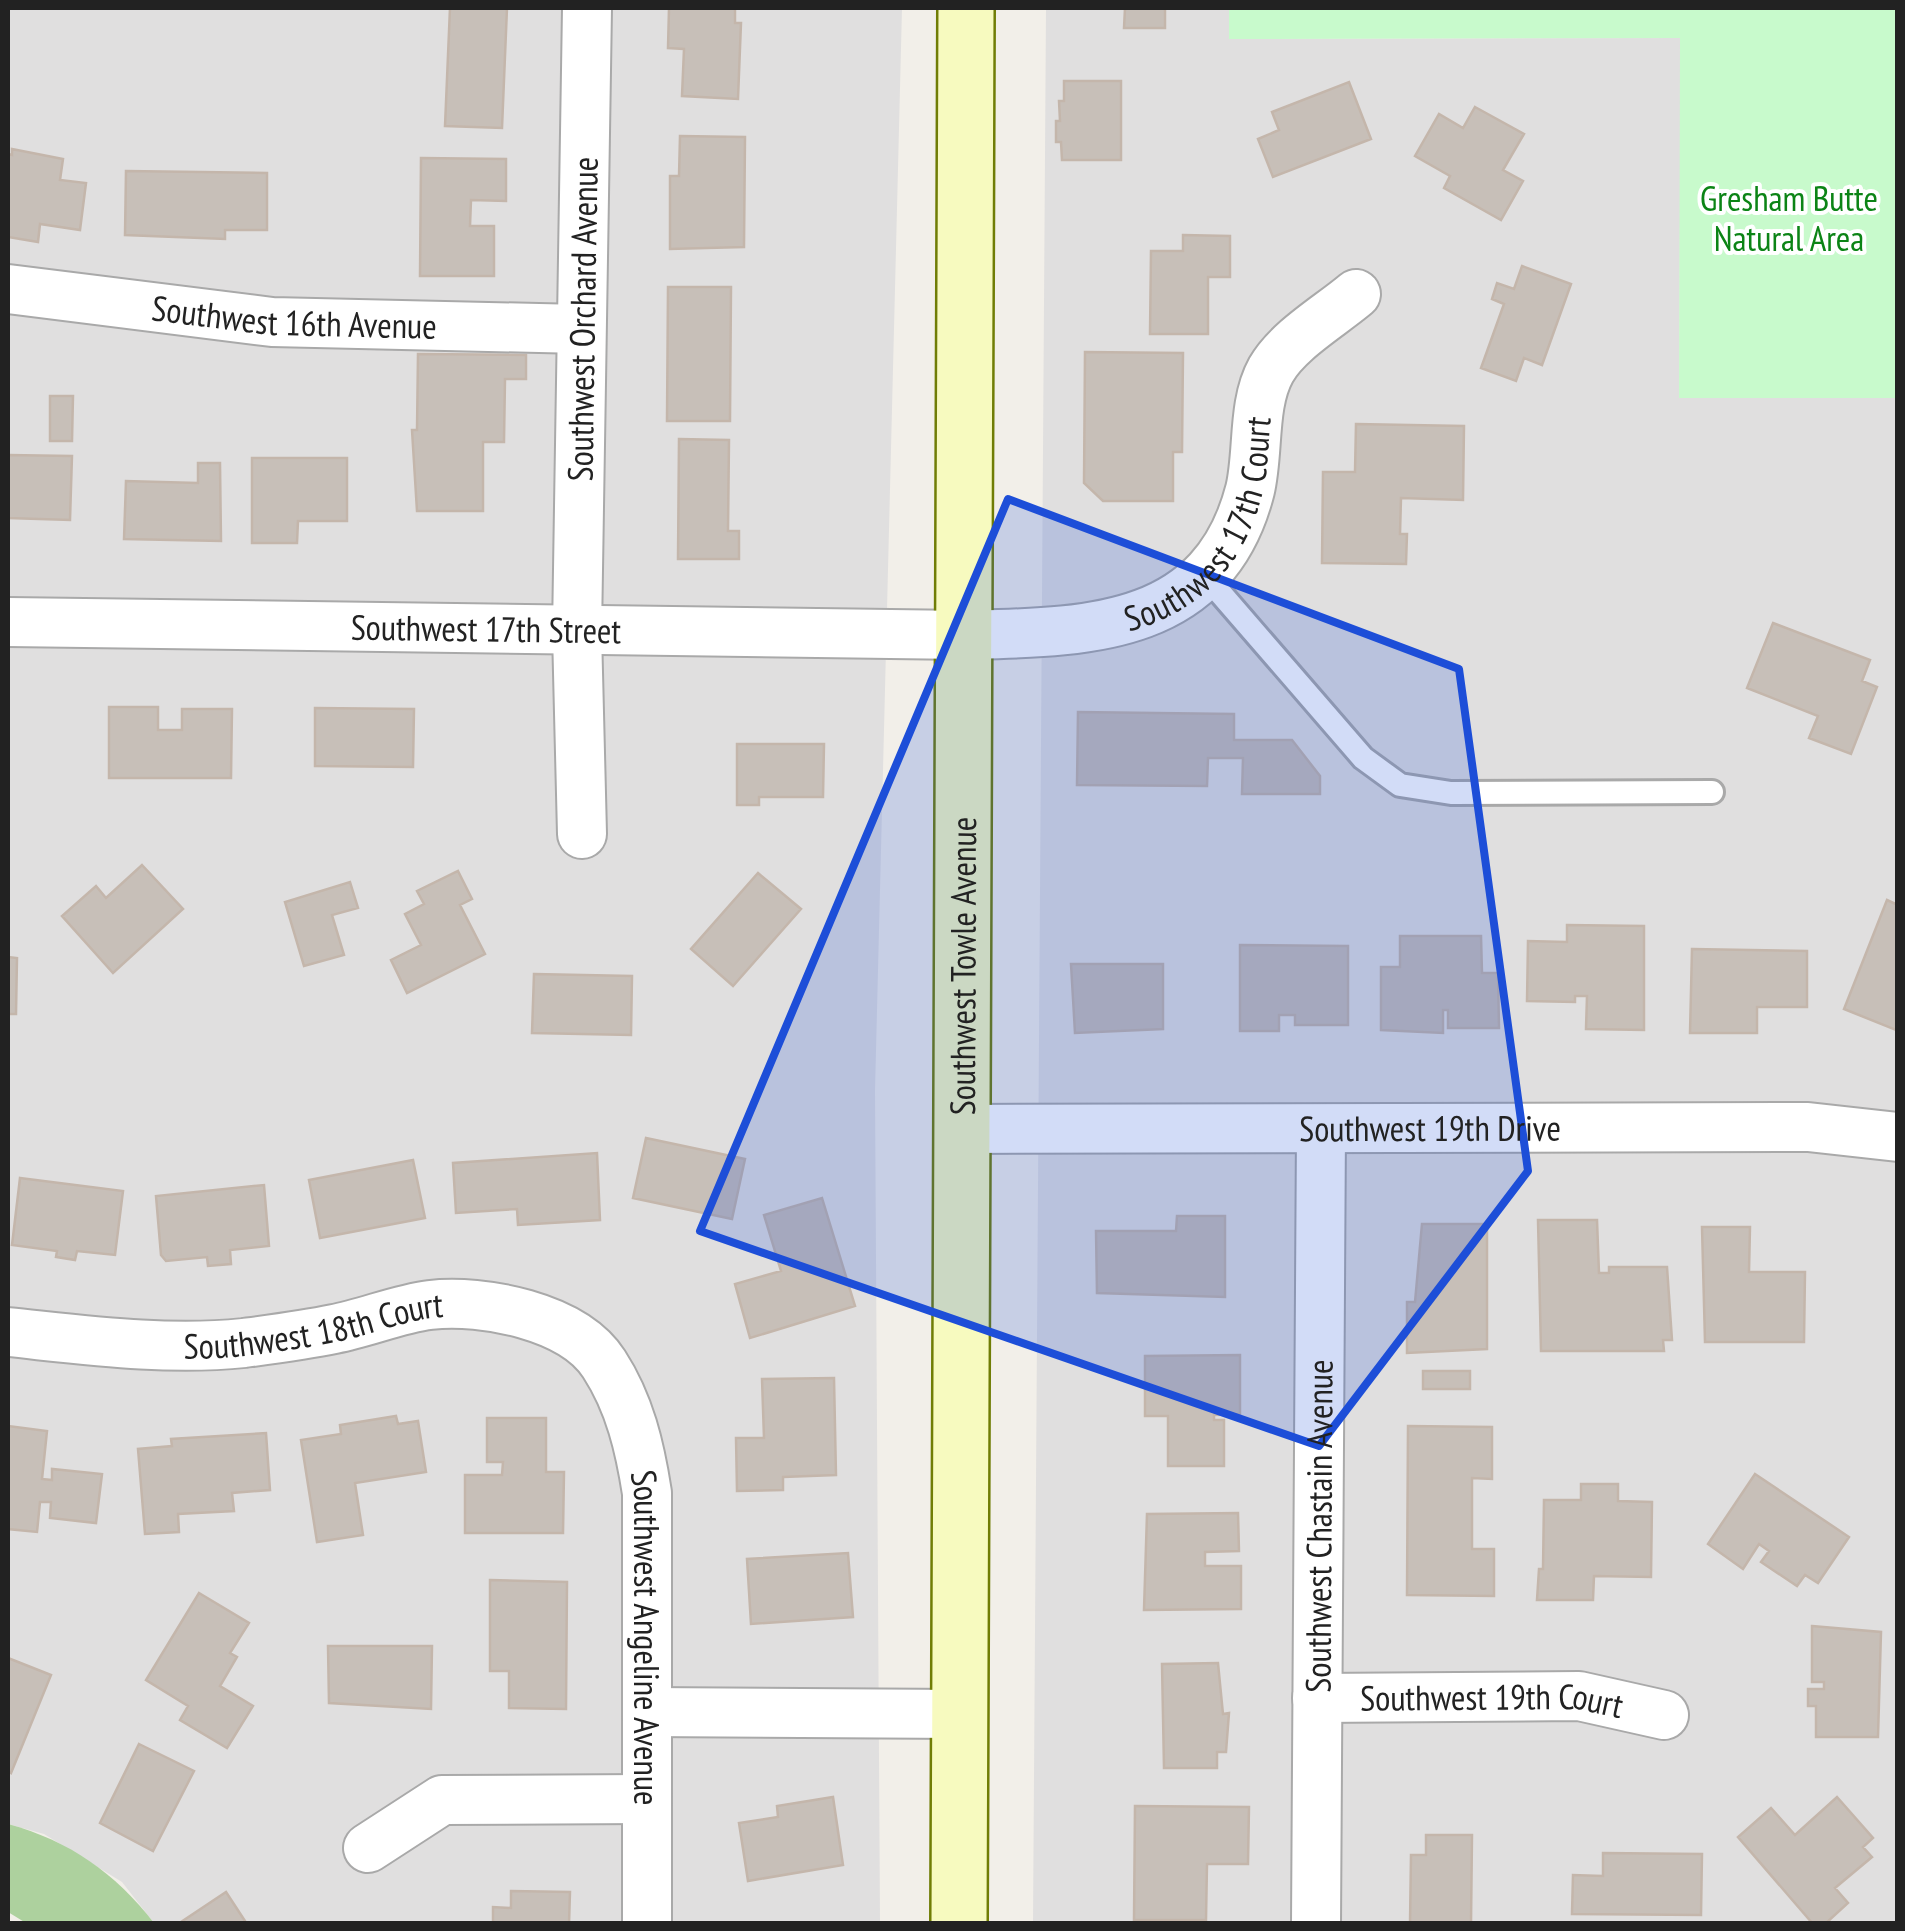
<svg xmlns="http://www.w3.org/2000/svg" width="1905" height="1931" font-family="'PT Sans Narrow',sans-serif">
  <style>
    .residential { fill: #e0dfdf }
    .forest { fill: #add19e }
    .park { fill: #c8facc }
    .building { fill: #c7bfb8; stroke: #c4b6ab; stroke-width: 2.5 }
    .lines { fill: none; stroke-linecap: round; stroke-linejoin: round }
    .service-casing { stroke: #a9a9a9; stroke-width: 28 }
    .minor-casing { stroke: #a9a9a9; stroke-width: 52 }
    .secondary-casing { stroke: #707d05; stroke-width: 60 }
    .service { stroke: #fff; stroke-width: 22 }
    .minor { stroke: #fff; stroke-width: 48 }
    .secondary { stroke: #f7fabf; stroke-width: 55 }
    .marked { fill: #1d4ed8; fill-opacity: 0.2; stroke: #1d4ed8; stroke-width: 8; stroke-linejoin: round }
    .labels { text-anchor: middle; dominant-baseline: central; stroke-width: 8; stroke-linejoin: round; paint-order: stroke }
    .park-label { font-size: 35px; fill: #0c8416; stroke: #fff }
    .street-label { font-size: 35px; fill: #222; stroke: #fff }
  </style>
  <rect width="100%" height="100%" fill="#f2efe9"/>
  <path class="residential" d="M8,8H902L875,1091L880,1923H154L122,1882L44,1834L8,1824Z
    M1046,8H1229V39L1681,38L1679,398H1897V1923L1033,1924Z"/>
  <path class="forest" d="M8,1824C70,1841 115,1873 154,1923H26L8,1912Z"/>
  <path class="park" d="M1229,8H1897V398H1679L1680,38L1229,39Z"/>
  <path class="building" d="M450,8H507L502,128L445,126Z
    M669,8H735V23H741L738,99L682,96L684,49L668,48Z
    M1125,8H1165V28H1124Z
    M1064,81H1121V160H1062L1061,142H1056V121H1060L1059,101H1064Z
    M1349,82L1371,139L1273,177L1258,139L1279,130L1272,112Z
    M1475,107L1524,134L1503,170L1523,181L1501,220L1444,188L1450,176L1415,156L1439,114L1463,128Z
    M680,136L745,137L744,247L670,249V176H679Z
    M12,149L63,159L60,180L86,183L80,230L40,224L38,242L8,237V154L12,155Z
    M421,158L506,159V201L471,200L470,226H494V276H420Z
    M126,171L267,173V230H225V239L125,235Z
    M1183,235L1230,236V277H1208V334H1150L1151,251H1183Z
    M1522,266L1571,284L1542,365L1524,358L1516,381L1481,368L1504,304L1492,299L1497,283L1514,289Z
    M668,287H731L730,421H667Z
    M1085,352L1183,353L1182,452H1173V501H1103L1084,483Z
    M418,354L526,355V379H505L504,442H483V511H417L412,430H417Z
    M50,396H73L72,441H50Z
    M1356,424L1464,426L1463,500L1401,498L1400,534H1407L1406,564L1322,563L1323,472H1355Z
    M679,439L729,440L728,531H739V559H678Z
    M8,455L72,456L70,520L8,518Z
    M252,458H347V521H298L297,543H252Z
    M198,463H220L221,541L124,539L126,481L198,483Z
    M1773,623L1870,660L1862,681L1877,687L1851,754L1809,738L1818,716L1747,688Z
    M109,707H158V730H182V709H232L231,778H109Z
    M315,708L414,709L413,767L315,766Z
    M1078,712L1234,714V740H1292L1320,776V794H1242L1243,758H1208L1207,786L1077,785Z
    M737,744H824L823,797H759V805H737Z
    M142,865L183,909L113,973L62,916L96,886L106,898Z
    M458,871L472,899L460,905L485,954L407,993L391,960L421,945L405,914L424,904L417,891Z
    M758,873L801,909L733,986L691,949Z
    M350,882L358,908L332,915L344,955L304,966L285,902Z
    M1887,900L1898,905L1896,1030L1844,1009Z
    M1567,925L1644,926V1030L1586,1029L1587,996H1575V1002L1527,1001L1528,941L1567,942Z
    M1400,936H1481L1482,973H1498L1499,1028H1448V1010H1443V1033L1381,1030V967H1400Z
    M1240,945L1348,946V1025H1295V1015H1279V1031H1240Z
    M1692,949L1807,951V1007H1757V1033H1690Z
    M8,957L17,958L16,1014H8Z
    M1071,964H1163V1029L1075,1033Z
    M534,974L632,976L631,1035L532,1033Z
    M646,1138L745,1159L732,1219L633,1198Z
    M597,1153L600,1220L518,1225L517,1209L456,1213L453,1163Z
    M413,1160L425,1218L320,1238L309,1180Z
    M20,1178L123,1191L115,1255L77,1251L75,1260L56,1257L57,1251L12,1245Z
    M264,1185L269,1246L230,1250L231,1264L208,1266L207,1257L166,1261L161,1255L156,1196Z
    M822,1198L855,1306L750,1338L735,1284L781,1271L764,1215Z
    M1177,1216H1225V1297L1097,1293L1096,1231H1176Z
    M1538,1220H1597L1599,1273H1609V1267H1667L1672,1340H1663L1664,1351H1541Z
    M1422,1224H1487V1349L1407,1353V1302H1415Z
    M1702,1227H1750L1749,1272H1805L1804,1342H1705Z
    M1240,1355V1414L1214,1415V1420H1224V1466H1168V1416H1145V1356Z
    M1423,1371H1470V1389H1423Z
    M834,1378L836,1475L783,1477V1490L737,1491L736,1438H764L762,1379Z
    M396,1416L398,1424L418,1421L426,1472L355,1483L363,1535L317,1542L301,1440L341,1434L340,1425Z
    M487,1418H546V1472H564L563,1533H465V1475H502L503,1462H487Z
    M8,1426L47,1431L42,1479L52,1480V1469L102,1474L96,1523L50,1518L51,1502H40L37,1532L8,1529Z
    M1408,1426L1492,1427V1479L1472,1478V1549H1494V1596L1407,1595Z
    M266,1433L270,1490L232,1493L234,1511L178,1514L179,1532L145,1534L138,1449L172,1446L171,1439Z
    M1755,1474L1849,1537L1818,1583L1805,1575L1797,1586L1761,1562L1769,1551L1759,1544L1743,1569L1708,1544Z
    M1581,1484H1618V1501L1652,1502L1651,1577L1594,1576L1593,1600H1537L1539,1569H1543L1544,1500H1581Z
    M1238,1513L1239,1551L1205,1552V1566H1241V1609L1144,1610L1147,1514Z
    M848,1553L853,1617L751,1624L747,1559Z
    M490,1580L567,1582L566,1709L509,1708V1671H490Z
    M199,1593L249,1623L230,1653L237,1657L220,1686L253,1706L227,1748L180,1720L188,1706L146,1680Z
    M1812,1626L1881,1632L1878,1737H1816V1706H1808V1689H1824V1682H1812Z
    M328,1646H432L431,1709L329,1703Z
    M8,1658L51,1675L11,1773L8,1771Z
    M1218,1663L1223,1714L1229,1713L1226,1752H1217V1768H1164L1162,1664Z
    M139,1744L194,1771L153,1851L100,1823Z
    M833,1797L843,1865L748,1881L739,1823L778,1817L777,1806Z
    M1837,1797L1873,1838L1863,1847L1872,1857L1835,1888L1848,1903L1825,1924H1813L1738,1837L1771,1808L1795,1835Z
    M1135,1806L1249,1807L1248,1864H1207L1206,1920H1134Z
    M1426,1835H1472L1471,1924H1410L1411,1855H1426Z
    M1603,1853L1702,1854L1701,1915L1572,1914L1573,1875L1603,1876Z
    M511,1891L570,1892L569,1924L493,1923V1907L511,1908Z
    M226,1892L247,1924H178Z"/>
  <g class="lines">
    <defs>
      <path id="service" d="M1203,573L1363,758L1400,785L1451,793L1712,792"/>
      <g id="minor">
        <path id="s1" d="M8,289L272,322L581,329"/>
        <path id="s2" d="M8,622L964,635C1083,632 1213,634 1250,490C1259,453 1252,404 1271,370C1288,340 1330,316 1356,294"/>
        <path id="s3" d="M582,834L577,632L587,8"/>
        <path id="s4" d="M962,1129L1808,1127L1898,1137"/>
        <path id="s5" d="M8,1332C86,1340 165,1351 244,1343C274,1339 305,1335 334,1329C366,1323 398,1309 430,1305C483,1299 573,1316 604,1364C630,1404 640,1448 647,1493V1924"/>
        <path id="s6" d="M1317,1698L1579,1696L1664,1715"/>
        <path d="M647,1712L961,1714"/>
        <path d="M368,1848L442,1800L647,1799"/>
        <path id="s7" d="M1316,1924L1321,1129"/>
      </g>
      <g id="secondary">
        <path id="s8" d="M959,1924L966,8"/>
      </g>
    </defs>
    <use href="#service" class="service-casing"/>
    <use href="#minor" class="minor-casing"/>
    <use href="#secondary" class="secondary-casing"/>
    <use href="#service" class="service"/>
    <use href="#minor" class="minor"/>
    <use href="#secondary" class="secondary"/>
  </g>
  <path class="marked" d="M1008,499L1459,669L1528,1171L1319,1446L700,1231Z"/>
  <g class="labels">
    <g class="park-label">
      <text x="1789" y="198">Gresham Butte<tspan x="1789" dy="40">Natural Area</tspan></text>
    </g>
    <g class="street-label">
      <text stroke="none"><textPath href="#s1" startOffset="288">Southwest 16th Avenue</textPath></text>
      <text stroke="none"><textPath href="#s3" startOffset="515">Southwest Orchard Avenue</textPath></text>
      <text stroke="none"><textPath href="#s2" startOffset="1250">Southwest 17th Court</textPath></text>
      <text stroke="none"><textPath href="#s2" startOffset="478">Southwest 17th Street</textPath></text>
      <text stroke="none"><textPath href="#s8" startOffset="958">Southwest Towle Avenue</textPath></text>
      <text stroke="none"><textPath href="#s4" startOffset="468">Southwest 19th Drive</textPath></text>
      <text stroke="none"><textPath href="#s5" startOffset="308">Southwest 18th Court</textPath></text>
      <text stroke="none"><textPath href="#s7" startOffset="398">Southwest Chastain Avenue</textPath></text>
      <text stroke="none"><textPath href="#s5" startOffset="900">Southwest Angeline Avenue</textPath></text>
      <text stroke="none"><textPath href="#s6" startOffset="175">Southwest 19th Court</textPath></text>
    </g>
  </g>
  <rect width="1905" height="1931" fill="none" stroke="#222222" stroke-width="20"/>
</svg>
